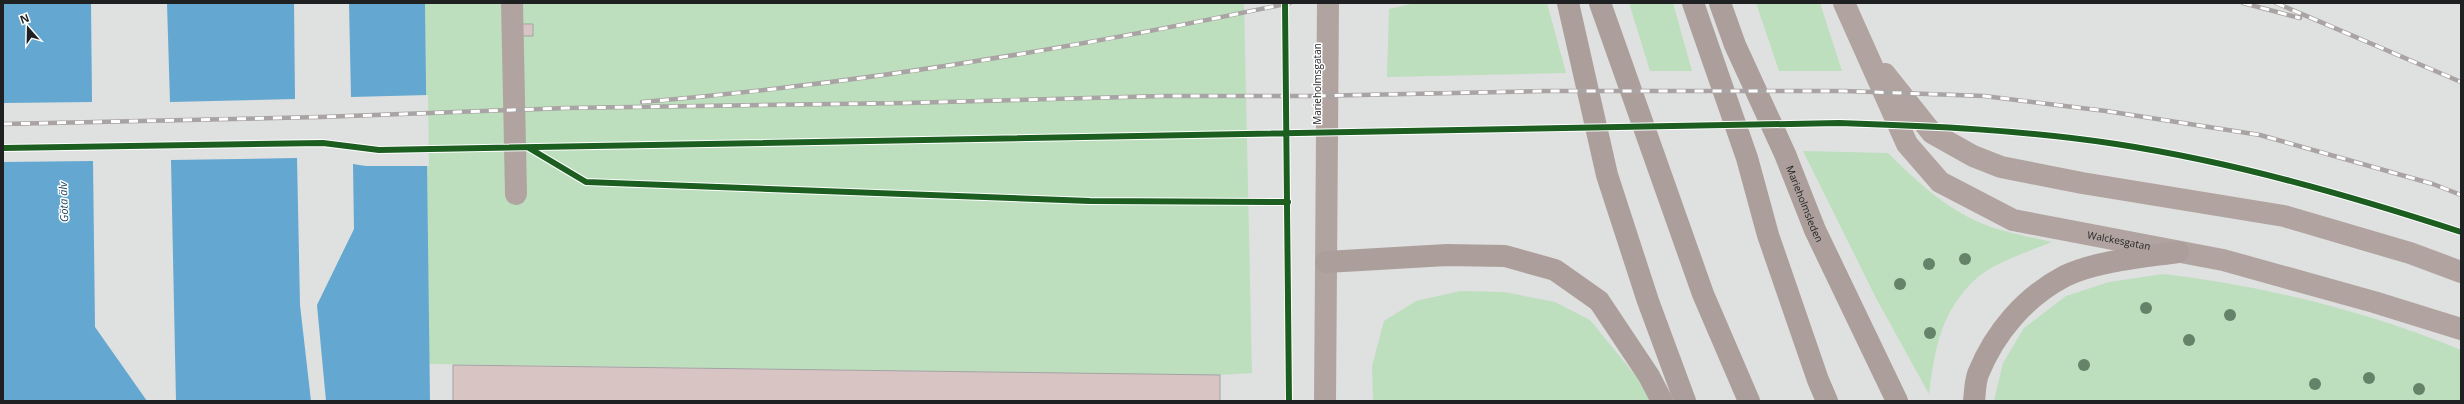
<svg xmlns="http://www.w3.org/2000/svg" width="2464" height="404" font-family="'Open Sans',sans-serif">
  <style>
    .green { fill: #bddfbe }
    .water { fill: #64a7d0 }
    .pier { fill: #dfe0e0 }
    .building { fill: #d8c5c3; stroke: #a2a3a3 }
    .lines { fill: none; stroke-linecap: round; stroke-linejoin: round }
    .minor { stroke: #b1a4a0; stroke-width: 22 }
    .highway { stroke: #ac9f9b; stroke-width: 22 }
    .rail-casing { stroke: #a9a4a3; stroke-width: 4.5 }
    .rail { stroke: #fff; stroke-width: 3; stroke-dasharray: 9; stroke-linecap: butt }
    .cycleway-casing { stroke: #fff; stroke-width: 8 }
    .cycleway { stroke: #1b5e20; stroke-width: 6 }
    .tree { fill: #648369 }
    .labels { text-anchor: middle; dominant-baseline: central; stroke-width: 3; stroke-linejoin: round; paint-order: stroke }
    .street-label { font-size: 10px; fill: #1f2021; stroke: #fff }
    .water-label { font-size: 11px; font-style: italic; fill: #183f58; stroke: #fff }
  </style>
  <rect width="100%" height="100%" fill="#dfe0e0"/>
  <path class="green" d="M425,3H1244L1252,373L1220,375L429,364Z
    M1415,3H1547L1566,73L1387,77L1389,9Z
    M1629,3H1673L1692,71H1650Z
    M1756,3H1820L1842,71H1779Z
    M1803,151L1888,153C1920,185 1956,218 2001,230C2018,235 2035,238 2052,242C2032,250 1993,263 1977,278C1941,310 1935,348 1929,394L1876,298Z
    M2163,274C2264,286 2367,311 2461,350V401H1994L2003,363L2024,328L2066,296L2109,282Z
    M1460,291L1504,292L1555,302L1590,320L1648,391L1652,401H1373L1372,366L1384,321L1416,301Z"/>
  <path class="water" d="M3,3H425L430,401H3Z"/>
  <path class="pier" d="M91,3H167L170,102L295,99L294,3H349L351,97L428,95L429,166H366L353,164L354,229L317,305L326,401H311L300,305L297,158L171,160L176,401H147L95,327L93,161L3,162V103L92,102Z"/>
  <path class="building" d="M521,24H533V36H521Z
    M453,365L1220,375V401H453Z"/>
  <g class="lines">
    <g class="minor">
      <path d="M512,3L516,194"/>
      <path id="s1" d="M1844,3L1907,144L1940,182L2013,220L2223,260L2374,302L2461,329"/>
      <path d="M1885,74L1932,133L1973,156L2001,167L2082,183L2284,216L2410,253L2461,272"/>
      <path d="M1325,401L1328,3"/>
    </g>
    <g class="highway">
      <path d="M1568,3L1607,175L1648,301L1685,401"/>
      <path d="M1600,3L1703,294L1749,401"/>
      <path d="M1693,3L1747,158L1768,235L1818,380L1827,401"/>
      <path id="s2" d="M1720,3L1735,45L1785,154L1815,230L1897,401"/>
      <path d="M1326,262L1447,255L1505,256L1555,270L1599,301L1649,376L1662,401"/>
      <path d="M1974,401C1975,393 1975,382 1978,374C1995,332 2025,297 2065,276C2097,261 2143,257 2178,252"/>
    </g>
    <defs>
      <path id="rail" d="M2243,3L2300,18
        M2276,3L2461,82
        M642,102C860,84 1076,48 1290,3
        M3,124L321,117L566,108L905,103L1162,96H1312L1544,91H1844L1984,96L2106,111L2260,135L2433,184L2461,195"/>
    </defs>
    <use href="#rail" class="rail-casing"/>
    <use href="#rail" class="rail"/>
    <defs>
      <path id="cycleway" d="M1285,3L1289,401
        M3,148L323,143L379,150L1839,123C1932,126 2024,130 2116,144C2233,162 2348,195 2461,232
        M529,148L586,182L1090,201L1288,202"/>
    </defs>
    <use href="#cycleway" class="cycleway-casing"/>
    <use href="#cycleway" class="cycleway"/>
  </g>
  <g class="tree">
    <circle cx="1965" cy="259" r="6"/>
    <circle cx="1929" cy="264" r="6"/>
    <circle cx="1900" cy="284" r="6"/>
    <circle cx="2146" cy="308" r="6"/>
    <circle cx="2230" cy="315" r="6"/>
    <circle cx="1930" cy="333" r="6"/>
    <circle cx="2189" cy="340" r="6"/>
    <circle cx="2084" cy="365" r="6"/>
    <circle cx="2369" cy="378" r="6"/>
    <circle cx="2315" cy="384" r="6"/>
    <circle cx="2419" cy="389" r="6"/>
  </g>
  <g class="labels">
    <g class="street-label">
      <text transform="translate(1317 84) rotate(-90)">Marieholmsgatan</text>
      <text stroke="none"><textPath href="#s2" startOffset="218">Marieholmsleden</textPath></text>
      <text stroke="none"><textPath href="#s1" startOffset="395">Walckesgatan</textPath></text>
    </g>
    <g class="water-label">
      <text transform="translate(63 202) rotate(-92)">Göta älv</text>
    </g>
  </g>
  <rect width="2464" height="404" fill="none" stroke="#1f2021" stroke-width="8"/>
  <g transform="translate(28 28) rotate(340)" stroke="#ffffff" stroke-width="3" paint-order="stroke">
  <path d="M0-3L7 15L0 10L-7 15Z" fill="#1f2021"/>
  <text y="-6" font-size="11" font-weight="bold" text-anchor="middle" fill="#1f2021">N</text>
  </g>
</svg>
